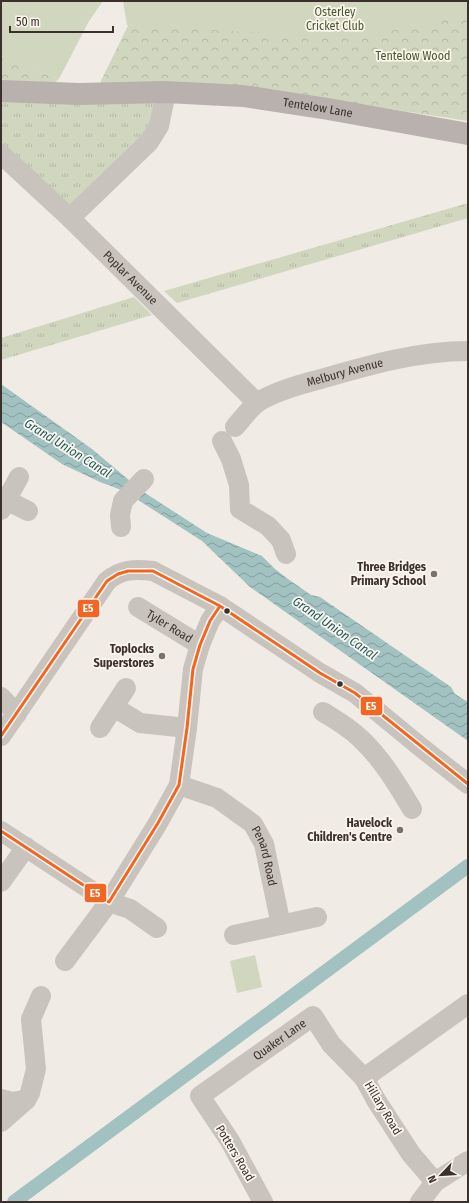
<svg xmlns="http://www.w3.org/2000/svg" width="469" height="1203" font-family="'Fira Sans Condensed',sans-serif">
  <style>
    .grass { fill: url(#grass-tufts) }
    .forest { fill: url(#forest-crowns) }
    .park { fill: #d1d6bf }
    .water { fill: url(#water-waves) }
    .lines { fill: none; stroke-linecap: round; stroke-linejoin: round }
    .canal { stroke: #a1c2c1; stroke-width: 14 }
    .minor { stroke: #c9c3be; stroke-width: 20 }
    .major { stroke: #b8b1ad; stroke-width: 22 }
    .bus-1-casing { stroke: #fbf5ee; stroke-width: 6 }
    .bus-1 { stroke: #f26522; stroke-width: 3 }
    .poi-dot { fill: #7a716c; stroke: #fbf5ee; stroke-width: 1.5 }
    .bus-dot { fill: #3b302b; stroke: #fbf5ee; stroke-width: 1.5 }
    .labels { text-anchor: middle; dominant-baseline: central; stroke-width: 3.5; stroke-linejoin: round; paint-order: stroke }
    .park-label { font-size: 12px; fill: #4a5a2e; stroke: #fbf5ee }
    .street-label { font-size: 12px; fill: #3b302b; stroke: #fbf5ee }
    .poi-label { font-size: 12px; font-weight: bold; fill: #3b302b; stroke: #fbf5ee; text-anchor: end }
    .water-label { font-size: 13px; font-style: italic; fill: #1f5a5e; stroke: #fbf5ee }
    .line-badge { stroke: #fbf5ee; stroke-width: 1.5 }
    .badge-label { font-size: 11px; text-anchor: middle; font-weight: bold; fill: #fff }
  </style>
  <defs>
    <pattern id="grass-tufts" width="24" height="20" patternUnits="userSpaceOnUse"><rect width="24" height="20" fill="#d1d6bf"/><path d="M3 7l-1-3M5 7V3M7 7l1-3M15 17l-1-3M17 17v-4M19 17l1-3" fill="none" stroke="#b4b8a4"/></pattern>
    <pattern id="forest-crowns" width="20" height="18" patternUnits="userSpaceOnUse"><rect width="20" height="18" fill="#d1d6bf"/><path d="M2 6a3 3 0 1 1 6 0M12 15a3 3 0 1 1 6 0" fill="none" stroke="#b4b8a4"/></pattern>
    <pattern id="water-waves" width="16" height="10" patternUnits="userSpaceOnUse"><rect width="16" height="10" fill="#a1c2c1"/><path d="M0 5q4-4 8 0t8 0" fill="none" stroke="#849e9d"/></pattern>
  </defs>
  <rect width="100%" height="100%" fill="#f0ebe5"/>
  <path class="grass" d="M1,91L166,92L159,126L70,218L1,154Z
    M468,203V218L177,303L164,291Z
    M134,297L152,315L1,360V338Z"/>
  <path class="forest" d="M140,1H452L468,4V121L327,99L99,85Z
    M1,57L59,79L47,89L1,88Z"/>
  <path class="park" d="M1,1H103L89,21L59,79L1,58Z
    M123,1H468V16L352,38L127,25Z
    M255,955L262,987L237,993L230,961Z"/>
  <path class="water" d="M1,384L92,449L142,491L207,533L262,556L275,569L288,579L311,595L320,597L451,687L455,694L468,702V741L250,587L202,541L124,491L100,482L62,464L1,422Z"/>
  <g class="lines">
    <path class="canal" d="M14,1202L468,866"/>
    <g class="minor">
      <path id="s1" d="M1,154L70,218L257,403"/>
      <path d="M70,218L149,142L159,126L166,92"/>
      <path id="s2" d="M235,427C242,419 250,408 258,402C276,391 301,384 321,379C369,365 418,351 468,351"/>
      <path d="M222,441L231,459L239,485L240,509L268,526L281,540L286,554"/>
      <path d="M6,500L28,511"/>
      <path d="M1,510L19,477"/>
      <path d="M121,527L120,515L123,501L144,479"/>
      <path id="s3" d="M138,607L200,645"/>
      <path d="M1,697L17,714"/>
      <path d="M114,707L140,723L187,728"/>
      <path d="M323,712C336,720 350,728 361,739C382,759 397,784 412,809"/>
      <path d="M100,728L126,688"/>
      <path d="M1,736L107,581C121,569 135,569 153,571L220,606L320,673L355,693L423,749L468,784"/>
      <path id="s4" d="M179,785L217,798L253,824L264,844L281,925"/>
      <path d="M1,831L109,902L130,909L157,928"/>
      <path d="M1,882L26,847"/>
      <path d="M234,935L317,917"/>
      <path d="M65,961L109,902L158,823L179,785L187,728L193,669L200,645L210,621L220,606"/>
      <path d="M1,1099L12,1102L26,1100"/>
      <path d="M1,1122L26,1100L30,1093L36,1069L31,1019L41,996"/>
      <path d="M435,1182L411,1154L376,1100L364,1078L468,1004"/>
      <path id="s5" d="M263,1202L230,1141L200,1096L313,1016L331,1044L364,1078"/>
      <path d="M420,1202L435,1182L468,1161"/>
    </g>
    <path class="major" id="s6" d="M1,91L79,94L166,92L243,96L328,109L468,134"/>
    <defs>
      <path id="bus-1" d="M1,736L107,581L118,574L128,571H153L220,606L320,673L355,693L468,784
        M1,831L109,902L158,823L179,785L187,728L193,669L200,645L210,621L220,606"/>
    </defs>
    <use href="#bus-1" class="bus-1-casing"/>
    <use href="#bus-1" class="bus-1"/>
  </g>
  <g class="poi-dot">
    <circle cx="434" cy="574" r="4"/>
    <circle cx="162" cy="656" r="4"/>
    <circle cx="400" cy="830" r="4"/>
  </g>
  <g class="bus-dot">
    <circle cx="227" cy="611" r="3.5"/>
    <circle cx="340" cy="684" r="3.5"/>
  </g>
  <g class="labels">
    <g class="park-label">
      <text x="335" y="12">Osterley<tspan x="335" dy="14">Cricket Club</tspan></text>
      <text x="413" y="56">Tentelow Wood</text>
    </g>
    <g class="street-label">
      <text stroke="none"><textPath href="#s6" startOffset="318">Tentelow Lane</textPath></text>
      <text stroke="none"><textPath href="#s1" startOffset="179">Poplar Avenue</textPath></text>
      <text stroke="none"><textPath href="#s2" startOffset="126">Melbury Avenue</textPath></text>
      <text stroke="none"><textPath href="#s3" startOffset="37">Tyler Road</textPath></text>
      <text stroke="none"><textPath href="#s4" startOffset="119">Penard Road</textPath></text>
      <text stroke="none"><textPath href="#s5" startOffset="221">Quaker Lane</textPath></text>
      <text transform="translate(383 1108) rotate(59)">Hillary Road</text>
      <text transform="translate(235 1153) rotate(59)">Potters Road</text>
    </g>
    <g class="poi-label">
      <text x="426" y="567">Three Bridges<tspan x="426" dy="14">Primary School</tspan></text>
      <text x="154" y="649">Toplocks<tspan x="154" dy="14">Superstores</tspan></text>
      <text x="392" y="823">Havelock<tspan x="392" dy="14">Children's Centre</tspan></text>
    </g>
    <g class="water-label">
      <text transform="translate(68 448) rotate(32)">Grand Union Canal</text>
      <text transform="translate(335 628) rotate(35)">Grand Union Canal</text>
    </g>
  </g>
  <g class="line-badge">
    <rect x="77" y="599" width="23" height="19" rx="4" fill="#f26522"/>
    <rect x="360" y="696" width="23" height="20" rx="4" fill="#f26522"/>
    <rect x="84" y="883" width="23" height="20" rx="4" fill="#f26522"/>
  </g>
  <g class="badge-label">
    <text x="88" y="612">E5</text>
    <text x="371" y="710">E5</text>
    <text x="95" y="897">E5</text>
  </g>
  <rect width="469" height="1203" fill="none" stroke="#3b302b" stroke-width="4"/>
  <g transform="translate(441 1175) rotate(245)" stroke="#fbf5ee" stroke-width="3" paint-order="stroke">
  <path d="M0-3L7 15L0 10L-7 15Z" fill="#3b302b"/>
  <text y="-6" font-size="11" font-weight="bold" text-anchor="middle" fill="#3b302b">N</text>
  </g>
  <path d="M10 26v6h103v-6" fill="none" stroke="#3b302b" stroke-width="2"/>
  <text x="16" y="26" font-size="12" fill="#3b302b" stroke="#fbf5ee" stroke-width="3" paint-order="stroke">50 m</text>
</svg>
